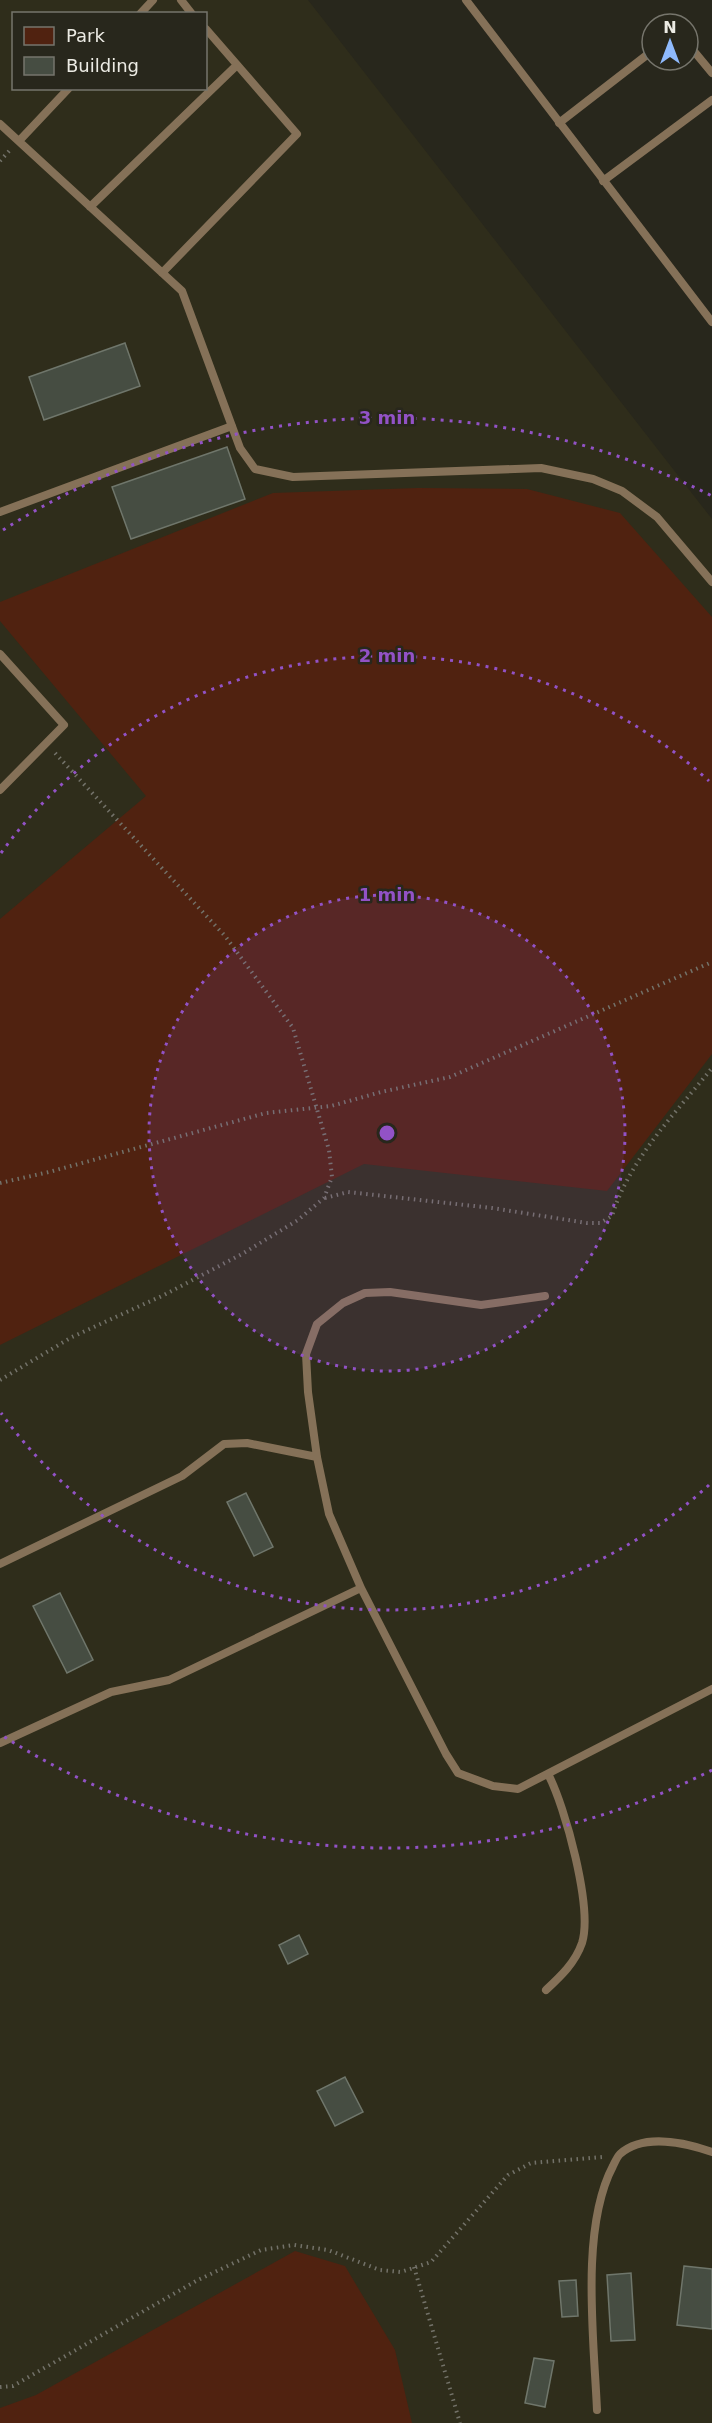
<svg xmlns="http://www.w3.org/2000/svg" width="712" height="2423" font-family="'DejaVu Sans',sans-serif">
  <style>
    .built { fill: #2f2d1b; fill-rule: evenodd }
    .green { fill: #502210 }
    .building { fill: #464d42; stroke: #6f766b; stroke-width: 1.5 }
    .lines { fill: none; stroke-linecap: round; stroke-linejoin: round }
    .path { stroke: #737269; stroke-width: 4; stroke-dasharray: 1.5 4.5; stroke-linecap: butt }
    .service { stroke: #857158; stroke-width: 8 }
    .ring { fill: none; stroke: #9252c6; stroke-width: 3; stroke-dasharray: 3 6 }
    .centre { fill: #9252c6; stroke: #28271c; stroke-width: 3 }
    .ring-label { font-size: 18px; text-anchor: middle; font-weight: bold; fill: #9252c6; stroke: #28271c; stroke-width: 5; stroke-linejoin: round; paint-order: stroke }
  </style>
  <rect width="100%" height="100%" fill="#28271c"/>
  <path class="built" d="M0,0H308L712,519V2423H0ZM14,14H206V88H14Z"/>
  <path class="green" d="M418,488L527,489L620,513L712,617V1054L607,1191L364,1164L0,1345V919L146,796L0,621V602L273,493Z
    M295,2251L345,2266L395,2350L412,2423H0V2408L36,2395Z"/>
  <path class="building" d="M125,343L140,386L44,420L29,377Z
    M227,447L245,499L131,539L112,487Z
    M246,1493L273,1547L254,1556L227,1502Z
    M60,1593L93,1660L67,1673L33,1606Z
    M299,1935L308,1954L288,1964L279,1945Z
    M345,2077L363,2112L335,2126L317,2091Z
    M684,2266L712,2269V2329L677,2325Z
    M631,2273L635,2340L611,2341L607,2275Z
    M576,2280L578,2316L562,2317L559,2281Z
    M534,2358L554,2361L545,2407L525,2403Z"/>
  <g class="lines">
    <path class="path" d="M0,161L10,150
      M0,1183L49,1172L266,1113L331,1106L381,1092L450,1077L712,962
      M325,1198L348,1192L492,1208L587,1223H600L612,1216C630,1158 675,1114 712,1068
      M0,1380L72,1337L164,1295L242,1254L298,1220L324,1198L332,1177L329,1150L293,1028L225,936L55,753
      M414,2267L460,2423
      M0,2387L13,2386L196,2281L261,2250L294,2245L328,2250L380,2270L401,2272L431,2262L508,2175L531,2163L603,2157"/>
    <path class="service" d="M181,0L192,14
      M466,0L712,322
      M140,14L153,0
      M688,44L712,73
      M559,123L652,51
      M0,124L182,291L240,448L255,469L293,477L541,468L593,479L622,491L657,517L712,582
      M19,141L69,88
      M603,181L712,100
      M90,207L237,65
      M162,273L297,134L206,29
      M0,512L232,426
      M0,654L64,725L0,790
      M545,1296L481,1305L390,1292L365,1293L343,1303L317,1324L306,1354L308,1392L317,1457L329,1514L361,1588L446,1754L458,1773L493,1786L518,1789L712,1689
      M0,1564L182,1476L224,1444L247,1443L317,1457
      M0,1743L111,1692L169,1680L361,1588
      M546,1990C561,1976 575,1963 582,1943C593,1908 565,1806 548,1774
      M597,2410C594,2340 580,2228 613,2166C615,2162 617,2157 620,2154C644,2133 686,2143 712,2152"/>
  </g>
  <circle cx="387" cy="1133" r="238" fill="#9252c6" fill-opacity=".12"/>
  <g class="ring">
    <circle cx="387" cy="1133" r="238"/>
    <path d="M709 1485A477 477 0 0 1 1 1413M1 853A477 477 0 0 1 709 781"/>
    <path d="M712 1770A715 715 0 0 1 3 1736M3 530A715 715 0 0 1 712 496"/>
  </g>
  <circle cx="387" cy="1133" r="9" class="centre"/>
  <g class="ring-label">
    <text x="387" y="424">3 min</text>
    <text x="387" y="662">2 min</text>
    <text x="387" y="901">1 min</text>
  </g>
  <rect x="12" y="12" width="195" height="78" fill="#28271c" stroke="#76756c" stroke-width="1.5"/>
  <rect x="24" y="27" width="30" height="18" fill="#502210" stroke="#76756c" stroke-width="1.5"/>
  <text x="66" y="42" font-size="18" fill="#ecebe4">Park</text>
  <rect x="24" y="57" width="30" height="18" fill="#464d42" stroke="#76756c" stroke-width="1.5"/>
  <text x="66" y="72" font-size="18" fill="#ecebe4">Building</text>
  <g transform="translate(670 42)"><circle r="28" fill="#28271c" stroke="#76756c" stroke-width="1.5"/>
  <path d="M0-4.5L10 22L0 15L-10 22Z" fill="#8eb9fc"/>
  <text y="-9" font-size="16" font-weight="bold" text-anchor="middle" fill="#ecebe4">N</text>
  </g>
</svg>
